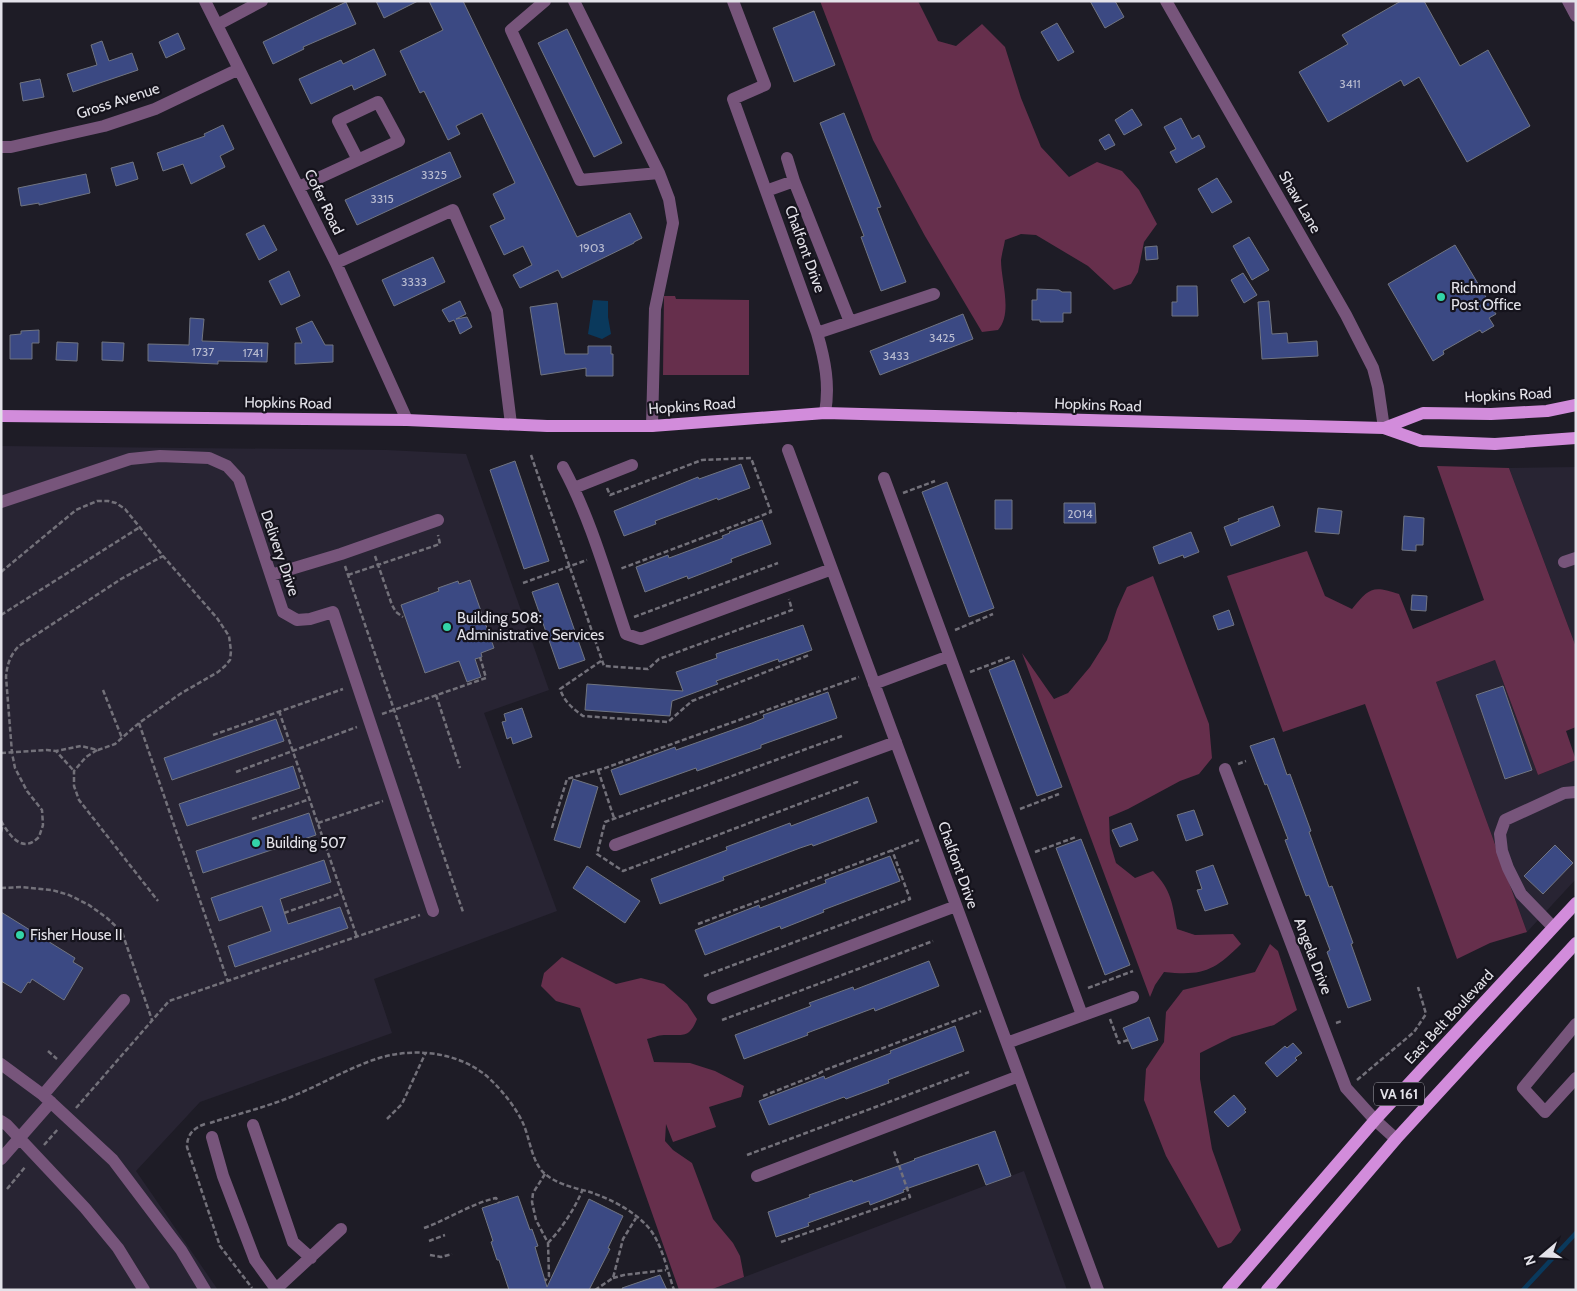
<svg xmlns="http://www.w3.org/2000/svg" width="1577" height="1291" font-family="Cabin,sans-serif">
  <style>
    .built { fill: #282433 }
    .green { fill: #662f4c }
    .water { fill: #0a395c }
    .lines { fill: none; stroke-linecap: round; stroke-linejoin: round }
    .stream { stroke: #0a395c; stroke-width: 4.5 }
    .building { fill: #3b4983; stroke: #717581 }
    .path { stroke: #73717a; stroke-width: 2.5; stroke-dasharray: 5 2.5; stroke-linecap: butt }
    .minor { stroke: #77557b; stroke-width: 12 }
    .major { stroke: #d28cdb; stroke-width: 12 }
    .poi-dot { fill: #33d4a8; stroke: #15131c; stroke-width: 2 }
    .labels { text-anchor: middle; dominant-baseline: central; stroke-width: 4.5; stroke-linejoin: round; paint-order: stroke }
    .number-label { font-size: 12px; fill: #b9bcd0 }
    .shield { fill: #15131c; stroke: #a5a4ac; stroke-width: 1 }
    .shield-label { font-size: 14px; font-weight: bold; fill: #e3e2e9 }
    .street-label { font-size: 15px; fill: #e3e2e9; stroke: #15131c }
    .poi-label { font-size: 15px; fill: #e3e2e9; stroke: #15131c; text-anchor: start }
  </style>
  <rect width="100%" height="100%" fill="#1e1c26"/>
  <path class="built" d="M1,446L387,450L466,454L549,690L484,713L557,911L374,979L392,1033L200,1102L136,1171L218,1290H1Z
    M1576,467V647L1509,468Z
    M1495,660L1538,775L1576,760V879L1527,932L1436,682Z
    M1024,1171L1067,1290H710Z"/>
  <path class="green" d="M820,1H918L938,41L956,46L982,24L1005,47L1021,98L1041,147L1069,177L1097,162L1122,171L1139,190L1157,224L1144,242L1138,272L1131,284L1114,290L1088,266L1036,235L1021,234L1005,240C1004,246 1002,253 1001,260C1001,281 1013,313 998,330L982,332L925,236L873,140Z
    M664,296H675L676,299L749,300V375H663Z
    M1437,466L1509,468L1576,647V727L1566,731L1576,760L1538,775L1495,660L1436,682L1527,932L1490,943L1457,959L1365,704L1283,732L1227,576L1307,551L1325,596L1352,609C1369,588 1372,585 1399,594L1413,629L1484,600Z
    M1153,576L1209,724L1212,758L1199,774L1180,781L1128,809L1109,817L1110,843L1116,863L1135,878L1153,871C1172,891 1172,903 1177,929L1195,935L1233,934L1241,944C1214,971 1203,976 1164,972L1155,985L1150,997L1022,653L1054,699L1068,693L1090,667L1107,640L1117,609L1127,587Z
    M1270,944L1278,951L1297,1010L1274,1025L1232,1037L1200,1053V1079L1212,1149L1241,1230L1231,1243L1218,1248L1166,1156L1144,1100L1146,1069L1164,1042L1166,1012L1183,990L1255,972Z
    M562,957L616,984L641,978L664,984L687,1004L697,1019C689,1040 681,1034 664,1035C658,1035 652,1038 647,1039L654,1062L690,1063L715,1071L744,1086L741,1097L709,1107L716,1127L673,1142L666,1124L665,1141L673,1150L692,1163L713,1219L733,1243L740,1256L744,1277L710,1290H679L580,1008L556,1001L541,986L544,973Z"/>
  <path class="water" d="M593,300L608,301V317L611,334L602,339L588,334Z"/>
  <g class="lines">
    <path class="stream" d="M1523,1290L1576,1233"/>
  </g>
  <path class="building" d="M376,1H418L384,18Z
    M429,1H463L577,237L630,213L642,238L634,242V243L562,278L558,270L520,288L513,275L532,265L523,246L504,255L490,226L505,219L493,194L515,183L482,113L456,126L460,134L448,140L424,91L420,93L400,51L443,30Z
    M1090,1H1115L1124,17L1105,28Z
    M1401,1H1424L1460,66L1488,50L1530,126L1467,162L1419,77L1404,86L1401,80L1328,122L1299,72L1348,44L1342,35Z
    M346,2L356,24L303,47L304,49L273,64L263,42Z
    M814,11L835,65L794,82L773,28Z
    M1057,23L1074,52L1058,61L1041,32Z
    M567,29L622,143L594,157L538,43Z
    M178,33L185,49L166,58L159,42Z
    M102,41L109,61L132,53L138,70L73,92L67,74L97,65L91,45Z
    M374,49L386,75L354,90L352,85L311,104L299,79L341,60L343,64Z
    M40,79L44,97L23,101L20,83Z
    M1132,109L1142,125L1124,135L1115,120Z
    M844,113L881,207L877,208L906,282L881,291L861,237L864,236L820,123Z
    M1181,118L1192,139L1199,135L1205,147L1176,163L1170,152L1176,149L1164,127Z
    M223,125L234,149L220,156L225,167L191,184L183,164L163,171L157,153L205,136L204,134Z
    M1109,134L1115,145L1105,150L1099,140Z
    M450,152L461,177L357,225L345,200Z
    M133,162L138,179L116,186L111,168Z
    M86,174L90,193L39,205V203L21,206L18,188Z
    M1217,178L1232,202L1212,213L1198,189Z
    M264,225L277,250L259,260L246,234Z
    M1249,237L1269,270L1252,280L1233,246Z
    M1455,245L1496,314L1489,318L1494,326L1482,333L1480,330L1443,351L1444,354L1433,361L1388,284Z
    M1157,246L1158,259L1146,260L1145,247Z
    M433,257L445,282L394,306L382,280Z
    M289,271L300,296L281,305L269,281Z
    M1243,273L1257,295L1244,303L1231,280Z
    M1177,286H1197L1198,316H1172V302H1177Z
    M1037,289L1059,290L1062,292H1071V313H1063V322H1040V320H1032V300H1037Z
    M460,301L466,314L456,319L467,317L472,327L460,334L454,320L449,322L442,310Z
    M1269,301L1272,334L1287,333L1288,343L1317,341L1318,356L1262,359L1258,302Z
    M557,303L565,354H588V346H611V354H613V376H586V368L541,375L530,307Z
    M963,314L973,339L880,375L870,351Z
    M190,318L204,319L202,341L268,343L267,362L218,361V364L148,361V344L189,345Z
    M312,321L325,345H333V362L295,364V343H302L296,328Z
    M39,330V343H32V359H10V335L21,334V331Z
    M57,342L78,343L77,361L56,360Z
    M102,342L124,343L123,361L102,360Z
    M515,461L549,561L524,569L490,470Z
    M741,464L750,488L718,500L717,498L655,521L656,524L624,536L614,511L698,477L699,479Z
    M947,482L994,608L969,617L922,492Z
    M995,500H1012V529H995Z
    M1064,503H1095L1096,523H1064Z
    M1273,506L1280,526L1231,546L1224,527L1239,521L1238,519Z
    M1318,508L1342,511L1339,534L1315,532Z
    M1404,516L1424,518L1423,545H1416V551L1402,550Z
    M762,520L771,544L731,559L732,562L688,579L687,576L645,592L636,567L668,555L669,558L723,538L722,536L730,533L729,532Z
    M1191,532L1199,552L1184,558L1183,555L1159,564L1153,547Z
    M470,580L494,648L481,653L482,657L475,659L481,677L467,682L459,661L425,673L401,605L439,591L438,588L458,581L459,584Z
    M558,583L585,660L559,669L532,592Z
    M1412,595L1427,596L1426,611L1411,610Z
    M1229,610L1234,625L1218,630L1213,616Z
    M803,625L812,650L779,662L778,659L716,681L718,684L672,701L670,716L585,710L587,684L683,691L676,672L717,658L716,654Z
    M1014,660L1062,787L1037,796L989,670Z
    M1503,686L1532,770L1505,779L1476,695Z
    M828,692L837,718L761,745V748L697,771L696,768L620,795L611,770L675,747L676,750L752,723L764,718L763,715Z
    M522,708L532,737L513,744L511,737L507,739L502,722L506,721L504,714Z
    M276,719L284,741L172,780L164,758Z
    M1274,738L1287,775L1290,774L1311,831L1309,832L1329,887L1332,886L1353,943L1351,944L1371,1000L1348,1008L1327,952L1330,950L1309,895L1306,896L1285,840L1288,839L1267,784L1265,785L1250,746Z
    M293,766L300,788L187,826L179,804Z
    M573,779L598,787L580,848L554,840Z
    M868,797L877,822L813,846L812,844L800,848L723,877L724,880L660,904L651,879L727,850L726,847L790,823L791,826Z
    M1194,810L1203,835L1186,841L1177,815Z
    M309,813L316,835L203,873L196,851Z
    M1131,823L1138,840L1120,847L1112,830Z
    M1081,839L1130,965L1105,975L1056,848Z
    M1555,845L1573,863L1543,894L1524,876Z
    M890,856L900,881L823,910L824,912L781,929L780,926L705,955L695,930L759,905L760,908L815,887L826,883L825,880Z
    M324,860L331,882L280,899L288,924L340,907L348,928L235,967L228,946L271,931L262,906L219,921L211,898Z
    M1213,865L1228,904L1205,911L1197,890L1202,889L1196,871Z
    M587,866L640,901L625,923L573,888Z
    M1,912L75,958L73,962L83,968L64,1000L32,979L30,983L28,982L21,993L1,981Z
    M929,961L939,986L875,1011L874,1008L807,1033L808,1035L744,1059L735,1035L811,1006L809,1003L853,987L854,990Z
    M1149,1017L1158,1040L1132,1049L1123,1028Z
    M955,1026L964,1051L888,1080L889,1083L846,1099L844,1097L769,1125L759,1101L824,1076L825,1079L837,1074L891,1053L890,1051Z
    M1293,1043L1302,1053L1295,1058L1297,1060L1277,1077L1265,1063L1285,1046L1287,1048Z
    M1234,1095L1246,1109L1244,1110L1246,1112L1228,1127L1214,1112Z
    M995,1131L1011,1176L986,1185L978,1164L903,1190L904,1192L870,1205L869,1201L808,1223L809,1226L776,1237L768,1212L810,1197L809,1195L852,1180L853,1182L915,1160L914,1159Z
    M518,1196L530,1230L532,1229L538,1246L535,1247L547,1287L589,1199L623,1216L608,1248L610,1249L589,1290H509L499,1260H497L491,1242L493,1241L482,1208Z
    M660,1275L667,1290H623L622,1288Z"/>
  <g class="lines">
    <path class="path" d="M531,455L604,666L648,669L659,659L792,610L789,599
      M607,488L610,495L702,460L751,458L771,512L620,569
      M903,493L935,481
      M375,556L392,605L396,612L403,617
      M345,566L463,912
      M1,572L76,510L97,501H108L116,503L125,509L163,556L217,618L229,636L231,651L230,660L225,666L218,672L180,694L139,723L115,744L98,750L81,746L56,751
      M348,575L440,544L438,535
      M523,583L587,560
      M1,615L140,527
      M634,617L778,563
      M955,630L993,614
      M601,661L560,689C564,701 572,708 583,716L668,722L692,701L809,655
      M970,672L1010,657
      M103,690L122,738
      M436,695L460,768
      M279,711L357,937
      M382,714L486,678L480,657
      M139,723L228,982
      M213,735L343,689
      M842,736L605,822L597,854L623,871L857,782V781
      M97,750L86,757L74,771V786L79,800L158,901
      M1,753L47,750L56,751L74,771
      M1238,764L1246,761
      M598,770L614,818
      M236,772L357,727
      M1020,809L1059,794
      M252,819L310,799
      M1,821C10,836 22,854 39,837L43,825L42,810L27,791L15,768L12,753L6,677C7,665 10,655 19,646L121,579L163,556
      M318,823L383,801
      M552,828L567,779L605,768L859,677
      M1,832L3,824
      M1035,852L1076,837
      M1,888L22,887L52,890L69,895L89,905L107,918L122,932L152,1020
      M284,913L342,893
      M698,924L919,840
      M704,976L910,899L892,850
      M1088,988L1133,971
      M1110,1019L1119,1043L1128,1040
      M722,1020L933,941
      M1336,1023L1342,1021
      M48,1051L57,1059
      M1357,1080L1414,1032L1426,1014L1418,987
      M763,1096L816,1075L825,1070L981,1011
      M76,1108L169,1001L420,915
      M387,1119L402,1104L425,1054
      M210,1123C237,1114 267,1107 293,1096C320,1085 345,1070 373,1060C412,1046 463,1051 493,1082C504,1093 515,1107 522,1121C530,1137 531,1161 544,1173C556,1184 575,1188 590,1192C610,1199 633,1210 648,1227C662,1243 667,1270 674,1290
      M205,1124C193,1128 187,1135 187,1147L220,1246L252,1288
      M44,1145L58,1129
      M747,1155L969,1072
      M545,1174L533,1193L532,1202L536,1220L548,1243L549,1276L545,1281
      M7,1189L26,1166
      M424,1228C449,1219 470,1204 496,1198L499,1203
      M429,1241L445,1235
      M781,1242L910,1197L894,1151
      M548,1243C562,1228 574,1210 582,1191
      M430,1255L441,1257L452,1254
      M613,1278L624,1275L666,1270
      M595,1290L613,1278L623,1239L636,1218"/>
    <path class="minor" d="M205,1L336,263L407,420
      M545,1L511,30L580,180L659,173
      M574,1L659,173L669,199L673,223L655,309L652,426
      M733,1L765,85L733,99L817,333C825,360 830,385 825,413
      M1166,1L1346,315L1373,368L1378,387L1384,428
      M1568,1L1576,16
      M217,25L262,1
      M1,147H11L104,126L155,109L239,69
      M787,158L794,181L850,322
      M299,187L399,141L378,102L338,121L358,160
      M766,191L794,181
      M336,263L453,210L497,311L511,424
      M817,333L934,294
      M788,450L1098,1290
      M563,467C591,519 607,578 626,634L641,639L832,569
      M884,478L1082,1015
      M574,488L632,465
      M1,502L130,459L160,456L209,458L227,466L239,479L283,612L297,620L310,619L333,612L433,911
      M1564,562L1576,558
      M271,575L341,554L438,520
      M874,684L949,656
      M1225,769L1346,1088L1375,1120L1396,1139
      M615,845L896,742
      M1553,927L1521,894L1508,868L1502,851L1500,834L1505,820L1564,793L1576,792
      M713,998L956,906
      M1576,1024L1523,1088L1545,1112L1576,1078
      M1007,1043L1133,997
      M1,1064L43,1095L113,1160L181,1250L205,1290
      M43,1095L124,1000
      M1,1121L7,1125L85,1208L118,1248L144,1290
      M253,1125L293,1242L311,1258
      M212,1137L223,1176L255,1260L276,1289
      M1,1159L51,1102
      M757,1176L1019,1076
      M275,1290L341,1229"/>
    <path class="major" d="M1,416L407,420L547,426H652L825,413L1384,428L1421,441L1495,444L1576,438
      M1384,428L1423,413L1491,414L1547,411L1576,405
      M1228,1290L1375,1120L1576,903
      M1267,1290L1396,1139L1576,943"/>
  </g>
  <g class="poi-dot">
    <circle cx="1441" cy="297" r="5"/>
    <circle cx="447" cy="627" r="5"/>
    <circle cx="256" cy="843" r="5"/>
    <circle cx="20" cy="935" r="5"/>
  </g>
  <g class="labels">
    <g class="number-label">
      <text x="1350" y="83">3411</text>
      <text x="434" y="174">3325</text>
      <text x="382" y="198">3315</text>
      <text x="592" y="247">1903</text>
      <text x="414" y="281">3333</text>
      <text x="942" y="337">3425</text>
      <text x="203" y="351">1737</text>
      <text x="253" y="352">1741</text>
      <text x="896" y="355">3433</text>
      <text x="1080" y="513">2014</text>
    </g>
    <rect class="shield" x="1374" y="1082.5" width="50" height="23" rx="4"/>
    <g class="shield-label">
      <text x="1399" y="1094">VA 161</text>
    </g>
    <g class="street-label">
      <text transform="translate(118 101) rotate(-18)">Gross Avenue</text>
      <text transform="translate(324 202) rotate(64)">Cofer Road</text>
      <text transform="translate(1300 202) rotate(60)">Shaw Lane</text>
      <text transform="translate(805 249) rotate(70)">Chalfont Drive</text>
      <text transform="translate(1508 395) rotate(-3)">Hopkins Road</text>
      <text transform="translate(288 403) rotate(1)">Hopkins Road</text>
      <text transform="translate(1098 405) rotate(2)">Hopkins Road</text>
      <text transform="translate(692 406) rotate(-4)">Hopkins Road</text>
      <text transform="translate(280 553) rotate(71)">Delivery Drive</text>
      <text transform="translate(958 865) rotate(70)">Chalfont Drive</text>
      <text transform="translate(1313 956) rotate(69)">Angela Drive</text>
      <text transform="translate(1449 1017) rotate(-47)">East Belt Boulevard</text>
    </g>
    <g class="poi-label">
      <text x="1451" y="288">Richmond<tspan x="1451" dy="17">Post Office</tspan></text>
      <text x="457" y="618">Building 508:<tspan x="457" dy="17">Administrative Services</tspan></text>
      <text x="266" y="843">Building 507</text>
      <text x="30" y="935">Fisher House II</text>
    </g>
  </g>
  <rect width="1577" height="1291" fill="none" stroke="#e3e2e9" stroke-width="5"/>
  <g transform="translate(1542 1256) rotate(251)" stroke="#15131c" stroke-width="4" paint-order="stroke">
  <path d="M0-4L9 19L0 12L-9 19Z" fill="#e3e2e9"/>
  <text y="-8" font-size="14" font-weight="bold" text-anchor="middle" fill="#e3e2e9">N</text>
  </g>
</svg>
